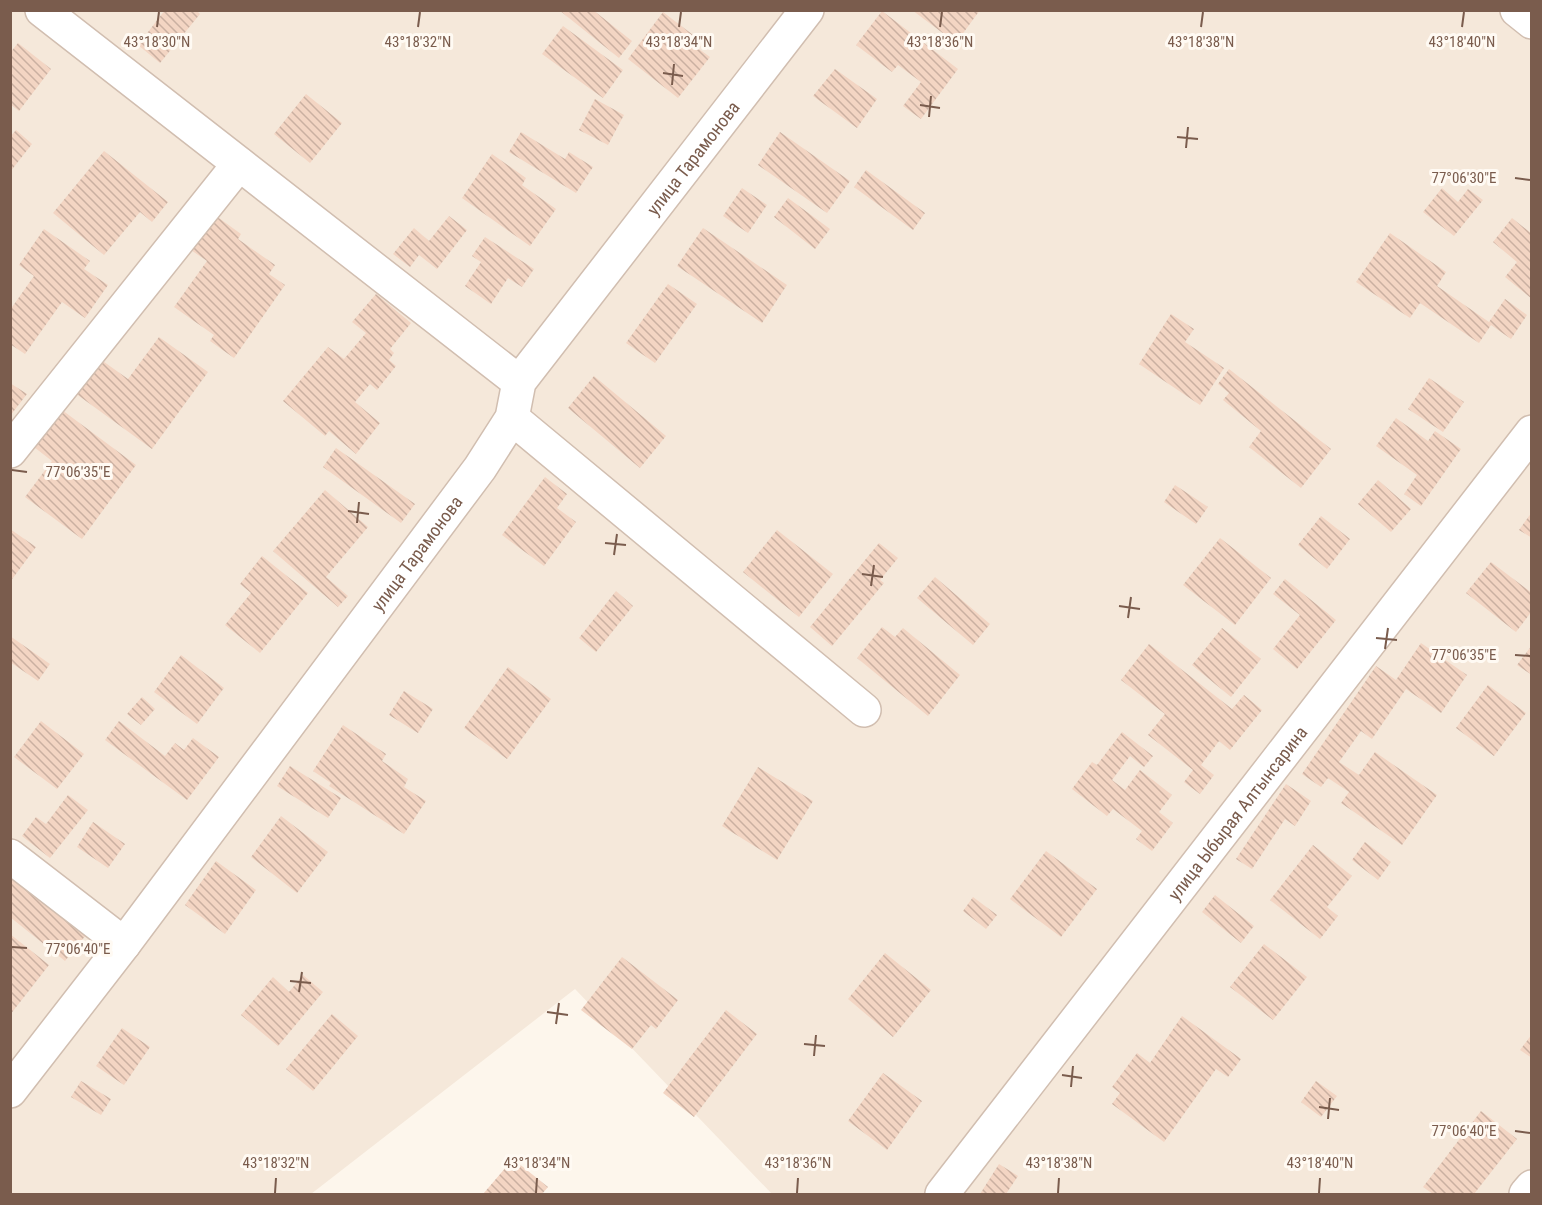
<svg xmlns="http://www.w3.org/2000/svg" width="1542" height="1205" font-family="'Roboto Condensed',sans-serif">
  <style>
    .residential { fill: #f5e8da }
    .building { fill: url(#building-back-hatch) }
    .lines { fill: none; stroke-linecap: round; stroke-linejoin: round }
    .minor-casing { stroke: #d1beb0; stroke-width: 36 }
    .minor { stroke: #fff; stroke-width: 33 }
    .ticks { fill: none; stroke: #7a5c4d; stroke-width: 2 }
    .labels { text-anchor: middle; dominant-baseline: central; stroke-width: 6; stroke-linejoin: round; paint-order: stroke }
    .street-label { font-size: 18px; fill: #7a5c4d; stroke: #fffaf3 }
    .ticks-label { font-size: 15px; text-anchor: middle; fill: #7a5c4d; stroke: #fffaf3; stroke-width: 6; stroke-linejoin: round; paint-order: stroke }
  </style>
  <defs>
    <pattern id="building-back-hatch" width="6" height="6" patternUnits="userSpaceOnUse" patternTransform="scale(1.5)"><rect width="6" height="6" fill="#f3d5c3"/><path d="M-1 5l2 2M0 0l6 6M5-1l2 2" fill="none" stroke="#cab0a1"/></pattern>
  </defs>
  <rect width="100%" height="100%" fill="#fdf6ec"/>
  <path class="residential" d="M10,11H1531V1194H772L575,989L311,1194H11Z"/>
  <path class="building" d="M165,10H196L200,14L160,63L138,45Z
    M559,10H593L632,41L619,58Z
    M912,10H980L956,43Z
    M882,11L958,69L921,119L903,106L921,82L898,65L892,72L856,45Z
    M663,12L697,38L692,44L710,57L678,98L628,59Z
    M563,26L623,70L603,98L542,54Z
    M18,43L51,69L19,111L10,104V53Z
    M835,69L877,99L857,128L813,96Z
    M306,94L342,123L310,163L274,134Z
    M595,99L624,115L608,145L579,130Z
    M16,130L32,144L10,172V137Z
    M521,132L565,159L569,152L593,167L576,193L509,152Z
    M780,132L850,181L827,213L758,165Z
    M104,151L168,202L152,222L140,212L104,255L53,213Z
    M492,154L526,178L522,185L556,209L530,246L462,198Z
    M866,170L925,213L913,230L854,187Z
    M742,188L767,205L748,233L723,216Z
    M1442,188L1458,202L1468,189L1483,200L1454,236L1423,212Z
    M788,198L830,229L815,249L774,217Z
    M212,213L241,234L238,239L275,265L269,274L285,285L234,358L210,341L214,335L174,307L207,261L188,248Z
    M449,216L467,230L437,269L419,255L410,267L393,254L414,228L429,241Z
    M1512,218L1532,234V299L1505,277L1517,262L1493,242Z
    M703,228L787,285L762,323L677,266Z
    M44,229L90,261L84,269L108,285L85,318L62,302L25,354L10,344V310L34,276L19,265Z
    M1390,233L1446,272L1437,286L1489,322L1505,299L1527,315L1511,339L1491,325L1479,343L1420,303L1410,318L1356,282Z
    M485,237L534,269L522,287L508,278L491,304L465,286L481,262L472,256Z
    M668,284L697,304L655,363L626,343Z
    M376,294L411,323L390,349L394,353L389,360L396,366L377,390L370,384L355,402L380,423L356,454L329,431L325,436L283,401L328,347L344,359L366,333L352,322Z
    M1171,314L1194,329L1185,342L1224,368L1200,405L1139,364Z
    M159,337L208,372L152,449L75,393L100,359L128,379Z
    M1229,369L1331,449L1301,488L1249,447L1261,431L1223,400L1229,393L1218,384Z
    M594,376L666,436L640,468L568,408Z
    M1429,378L1464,402L1443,432L1408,409Z
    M10,383L27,394L10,416Z
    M62,410L136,465L82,539L25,497L52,461L34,447Z
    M1396,418L1428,441L1435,431L1461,449L1421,506L1404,494L1417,475L1376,446Z
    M336,448L415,504L401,523L323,467Z
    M545,477L567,494L557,508L576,522L544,566L502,535Z
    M1378,480L1411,509L1391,532L1358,504Z
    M1175,485L1208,507L1196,524L1164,502Z
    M325,490L368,527L326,577L348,596L338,607L273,551Z
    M1532,512V538L1519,530Z
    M1321,516L1350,539L1327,569L1298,545Z
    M10,529L36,547L10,582Z
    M777,530L833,574L799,617L743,572Z
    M1220,538L1271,578L1235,625L1183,585Z
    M879,543L898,558L880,580L884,583L832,646L810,627Z
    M262,556L308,593L260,653L225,625L251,593L240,584Z
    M1491,562L1532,593V611L1516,632L1466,593Z
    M935,577L990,624L973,645L917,598Z
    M1285,579L1336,620L1297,669L1273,649L1300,615L1273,594Z
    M616,591L633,606L596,652L579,638Z
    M882,627L895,637L903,628L960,675L928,716L857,658Z
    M1222,628L1261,659L1231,697L1192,665Z
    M10,636L50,664L38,681L10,662Z
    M1421,643L1467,675L1441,713L1406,689L1372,739L1361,731L1339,762L1359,775L1375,752L1437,795L1402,845L1341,803L1349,792L1328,778L1321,787L1302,774L1376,666L1396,680Z
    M1149,644L1232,709L1244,695L1262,710L1230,750L1219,741L1201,765L1214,775L1200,794L1184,782L1193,770L1148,735L1165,714L1121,680Z
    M1532,645V675L1517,665Z
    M181,655L224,688L197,724L154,692Z
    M508,667L551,699L507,759L464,728Z
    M1488,685L1526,713L1494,756L1456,728Z
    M404,691L433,709L418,733L389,715Z
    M142,697L155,709L141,725L127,714Z
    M41,721L84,754L57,789L14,757Z
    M119,721L165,756L175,743L184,750L193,738L219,757L187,800L105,740Z
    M343,725L386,754L382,761L408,779L404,787L426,801L404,834L329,786L331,783L313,771Z
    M1122,732L1153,756L1144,767L1130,756L1112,780L1125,790L1140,770L1172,795L1159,812L1173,823L1152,851L1136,839L1142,831L1113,809L1107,816L1072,789L1092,762L1097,765Z
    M290,766L341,798L328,818L277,786Z
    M758,767L813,801L777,860L722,826Z
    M1286,784L1311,801L1295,826L1285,819L1252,869L1236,859Z
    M68,795L88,810L50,858L22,836L36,817L46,824Z
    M281,816L328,852L297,893L251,857Z
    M93,822L125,844L108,868L77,847Z
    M1365,842L1391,862L1378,880L1352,860Z
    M1313,845L1352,876L1327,907L1338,916L1320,939L1270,900Z
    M1046,851L1097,889L1061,937L1010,899Z
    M216,861L256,890L225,934L185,905Z
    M10,875L86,935L65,961L10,917Z
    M1215,895L1254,926L1241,943L1202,912Z
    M973,897L997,915L986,929L963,911Z
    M10,934L49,965L10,1015Z
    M1264,944L1307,977L1273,1020L1230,987Z
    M885,953L931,990L893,1037L848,999Z
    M622,957L678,1000L656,1029L651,1025L632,1049L581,1010Z
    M303,975L323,992L278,1046L241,1015L273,977L289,992Z
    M726,1010L757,1034L694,1117L663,1093Z
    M332,1014L358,1036L313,1091L286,1069Z
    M1182,1016L1241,1059L1228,1077L1216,1069L1164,1142L1112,1104L1120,1093L1112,1087L1137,1053L1150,1063Z
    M122,1028L150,1047L124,1085L96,1066Z
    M1532,1034V1058L1520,1050Z
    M883,1073L922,1101L887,1150L848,1121Z
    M81,1081L111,1099L101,1115L71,1097Z
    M1316,1081L1337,1096L1321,1117L1301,1102Z
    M1481,1111L1517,1139L1474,1194H1433L1423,1187Z
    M513,1159L548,1187L542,1194H483Z
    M999,1164L1018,1176L1006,1194H980Z"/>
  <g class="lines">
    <defs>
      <g id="minor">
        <path d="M42,10L519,382"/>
        <path d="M1517,10L1532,22"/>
        <path d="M512,418L864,710"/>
        <path d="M10,451L239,164"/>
        <path d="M10,856L124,944"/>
        <path id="s1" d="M10,1091L124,944L480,468L512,418L519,382L807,10"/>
        <path id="s2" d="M942,1194L1532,432"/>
        <path d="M1526,1194L1532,1187"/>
      </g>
    </defs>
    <use href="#minor" class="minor-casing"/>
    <use href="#minor" class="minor"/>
  </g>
  <path class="ticks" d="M157,27L159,12M418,27L420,12M679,27L681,12M940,27L942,12M1201,27L1203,12M1462,27L1464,12M663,73L683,76M672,85L674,64M920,105L940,108M929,117L931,96M1177,137L1198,139M1186,148L1188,127M1515,178L1530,180M12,470L27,472M348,511L369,514M357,523L359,502M605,543L626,545M614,555L617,534M862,574L883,577M871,586L874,565M1119,606L1140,609M1128,618L1131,597M1376,638L1397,640M1385,649L1388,628M1515,655L1530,656M12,947L27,948M290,981L311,983M299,992L302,972M547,1012L568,1015M556,1024L559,1003M804,1044L825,1046M814,1056L816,1035M1062,1075L1082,1078M1071,1087L1073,1066M1319,1107L1339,1110M1328,1119L1330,1098M1515,1131L1530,1133M275,1193L276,1178M536,1193L537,1178M797,1193L798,1178M1058,1193L1059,1178M1319,1193L1320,1178"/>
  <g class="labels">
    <g class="street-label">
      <text stroke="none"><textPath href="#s1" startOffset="1160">улица Тарамонова</textPath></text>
      <text stroke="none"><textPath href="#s1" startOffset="674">улица Тарамонова</textPath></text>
      <text stroke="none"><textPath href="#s2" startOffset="482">улица Ыбырая Алтынсарина</textPath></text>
    </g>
  </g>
  <g class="ticks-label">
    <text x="157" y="47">43°18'30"N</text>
    <text x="418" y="47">43°18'32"N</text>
    <text x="679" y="47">43°18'34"N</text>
    <text x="940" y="47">43°18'36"N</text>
    <text x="1201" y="47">43°18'38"N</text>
    <text x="1462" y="47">43°18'40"N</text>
    <text x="1464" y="183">77°06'30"E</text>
    <text x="78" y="477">77°06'35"E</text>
    <text x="1464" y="660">77°06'35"E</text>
    <text x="78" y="954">77°06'40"E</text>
    <text x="1464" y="1136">77°06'40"E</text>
    <text x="276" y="1168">43°18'32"N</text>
    <text x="537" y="1168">43°18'34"N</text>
    <text x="798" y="1168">43°18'36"N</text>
    <text x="1059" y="1168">43°18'38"N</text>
    <text x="1320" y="1168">43°18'40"N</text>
  </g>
  <rect width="1542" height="1205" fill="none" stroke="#7a5c4d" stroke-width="24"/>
</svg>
